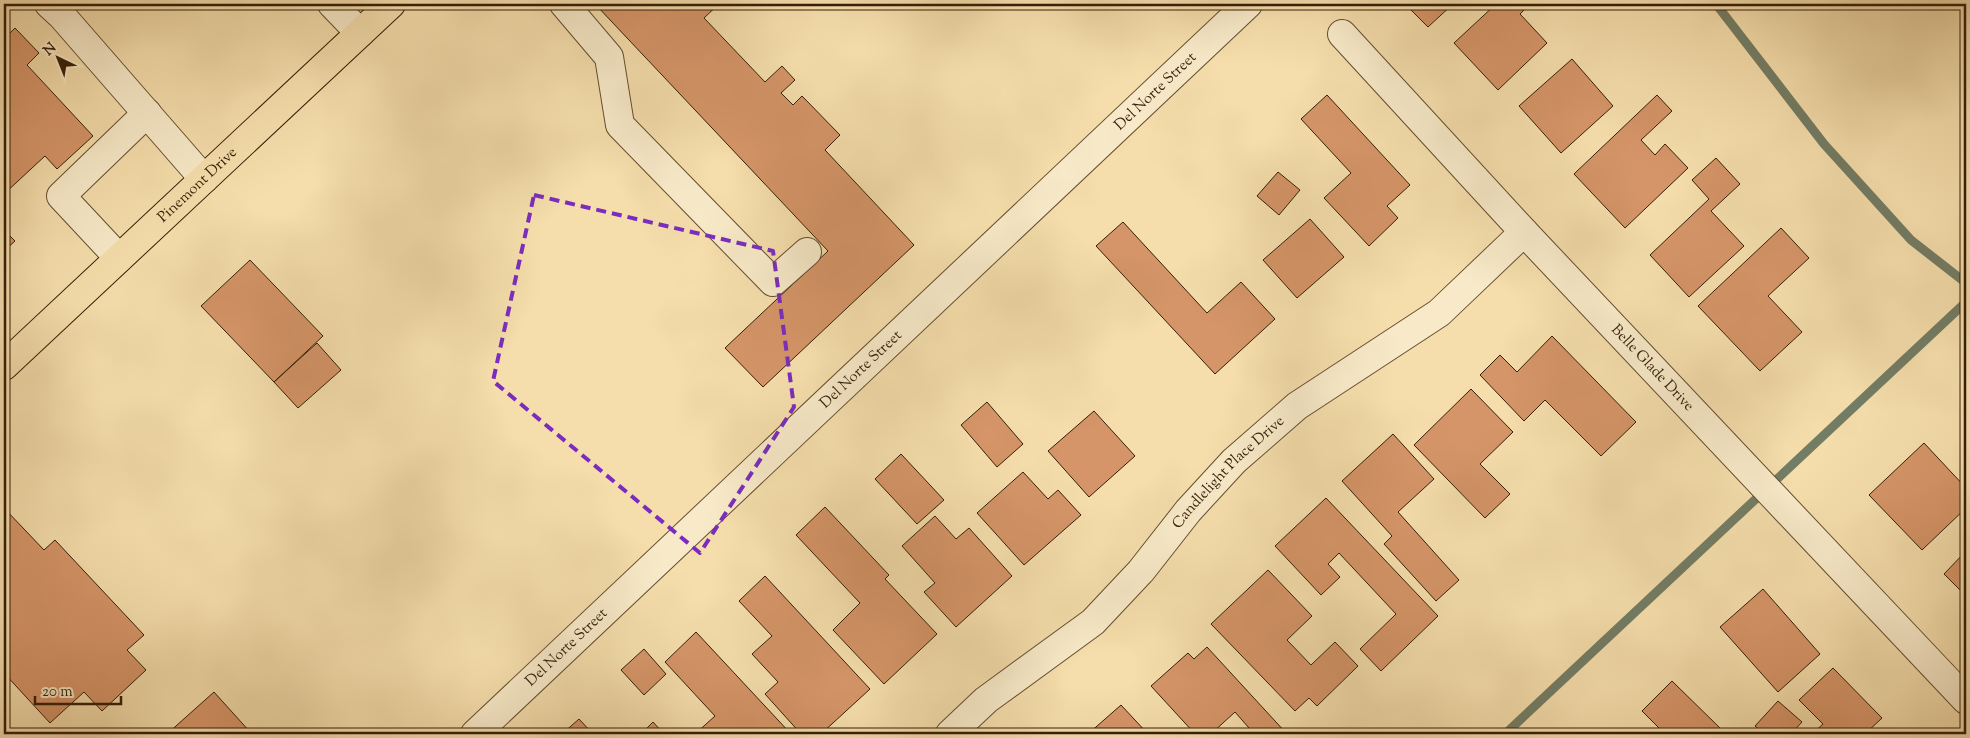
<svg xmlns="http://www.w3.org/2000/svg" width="1970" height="738" font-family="'Sorts Mill Goudy',serif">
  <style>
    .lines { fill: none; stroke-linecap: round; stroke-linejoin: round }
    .stream { stroke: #737d65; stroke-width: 9 }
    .building { fill: #d59568; stroke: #351e06 }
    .minor-casing { stroke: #654e30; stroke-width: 30 }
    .major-casing { stroke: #351e06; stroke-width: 30 }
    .minor { stroke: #f8eac9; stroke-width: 28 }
    .major { stroke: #f5deac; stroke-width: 28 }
    .marked { fill: none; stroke: #7b2cbf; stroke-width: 4; stroke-dasharray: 10 6; stroke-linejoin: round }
    .labels { text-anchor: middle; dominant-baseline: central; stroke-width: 4; stroke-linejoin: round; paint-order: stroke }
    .street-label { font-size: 15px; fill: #351e06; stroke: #f8eac9 }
  </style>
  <rect width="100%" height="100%" fill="#f5deac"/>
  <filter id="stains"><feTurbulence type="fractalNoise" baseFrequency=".004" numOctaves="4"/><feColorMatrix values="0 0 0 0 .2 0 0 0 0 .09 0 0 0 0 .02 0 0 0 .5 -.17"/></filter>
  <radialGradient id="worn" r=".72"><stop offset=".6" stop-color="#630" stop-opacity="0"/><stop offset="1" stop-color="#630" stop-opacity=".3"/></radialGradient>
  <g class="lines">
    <path class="stream" d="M1716,4L1824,144L1911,240L1966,283
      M1505,734L1966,302"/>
  </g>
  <path class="building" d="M595,4H719L704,18L765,82L782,66L795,80L781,93L793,105L802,96L840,135L825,150L914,245L763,387L725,348L828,251Z
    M1405,4H1453L1428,27Z
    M1496,4H1530L1520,14L1547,43L1498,90L1454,43Z
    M15,28L39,53L27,65L93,136L57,169L45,156L4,194V39Z
    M1572,59L1613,106L1561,153L1519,106Z
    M1327,95L1410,185L1387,206L1398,218L1369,246L1324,198L1351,173L1301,119Z
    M1657,95L1672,111L1641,140L1655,155L1665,144L1688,168L1625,228L1574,174Z
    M1716,158L1740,184L1711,211L1744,246L1689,297L1650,255L1709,199L1692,180Z
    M1278,172L1300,190L1279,215L1257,196Z
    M1310,219L1344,257L1297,298L1263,260Z
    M1123,222L1207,313L1241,282L1275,319L1215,374L1096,246Z
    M1781,228L1809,258L1768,296L1802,332L1760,371L1698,306Z
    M4,230L15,241L4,251Z
    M250,260L323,336L274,382L201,306Z
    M1552,336L1636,422L1601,456L1545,400L1524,421L1480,375L1500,355L1517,372Z
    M317,343L341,370L298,408L274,382Z
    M1471,389L1513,432L1480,464L1510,494L1485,518L1414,445Z
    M987,402L1023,444L997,467L961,425Z
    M1094,411L1135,456L1089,497L1048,451Z
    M1393,434L1434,479L1398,512L1459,580L1436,601L1384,544L1392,536L1342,481Z
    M1924,443L1966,488V508L1922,550L1869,495Z
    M901,454L944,500L917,524L875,479Z
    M1023,472L1048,499L1058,490L1081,515L1024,565L977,513Z
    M1326,498L1438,616L1381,671L1360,649L1396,614L1339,553L1328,564L1340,577L1321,595L1275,546Z
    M825,507L889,575L885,579L937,634L884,684L833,630L860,603L796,535Z
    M4,508L44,550L55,540L144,635L127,650L146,670L102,711L84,692L50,723L4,673Z
    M935,516L956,539L969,528L1012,576L956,627L924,592L935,583L902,546Z
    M1966,551V596L1944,574Z
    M1268,570L1312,616L1287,640L1311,665L1335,642L1358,666L1317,706L1309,698L1295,711L1211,624Z
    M765,576L870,689L821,734H801L765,694L778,682L752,654L772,636L739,601Z
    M1763,589L1820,654L1778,692L1720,627Z
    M696,632L791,734H695L715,716L665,662Z
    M1207,647L1287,734H1242L1249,728L1235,712L1211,734H1195L1151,686L1188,653L1194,659Z
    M644,649L666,674L644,695L621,670Z
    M1833,668L1882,718L1865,734H1812L1823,724L1799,700Z
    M1672,681L1721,729L1716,734H1665L1642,711Z
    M214,692L251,733L167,734Z
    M1778,701L1802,722L1791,734H1764L1755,726Z
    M1121,705L1148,734H1088Z
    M579,719L593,734H562Z
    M653,722L664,734H641Z
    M1899,729L1903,734H1894Z"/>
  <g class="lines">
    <defs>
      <g id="minor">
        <path d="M49,4L62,16L204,179"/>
        <path d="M332,4L360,33"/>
        <path d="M564,4L609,57L620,125L773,282L807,252"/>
        <path id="s1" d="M1342,34L1524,232L1966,700"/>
        <path d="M119,258L61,196L147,113"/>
        <path id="s2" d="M475,734L1248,4"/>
        <path id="s3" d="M950,734L986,700L1093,622L1141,571L1188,511L1234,461L1297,406L1439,313L1524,232"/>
      </g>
      <g id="major">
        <path id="s4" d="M4,366L391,4"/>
      </g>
    </defs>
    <use href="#minor" class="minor-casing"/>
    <use href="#major" class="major-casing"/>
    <use href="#minor" class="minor"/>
    <use href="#major" class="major"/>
  </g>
  <path class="marked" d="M534,195L773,251L794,407L700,553L493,381Z"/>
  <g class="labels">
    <g class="street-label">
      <text stroke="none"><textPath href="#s2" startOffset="936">Del Norte Street</textPath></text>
      <text stroke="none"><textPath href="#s4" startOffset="265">Pinemont Drive</textPath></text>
      <text stroke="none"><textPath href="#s1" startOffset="456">Belle Glade Drive</textPath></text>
      <text stroke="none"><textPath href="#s2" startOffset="531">Del Norte Street</textPath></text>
      <text stroke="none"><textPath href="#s3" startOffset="384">Candlelight Place Drive</textPath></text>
      <text stroke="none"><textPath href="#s2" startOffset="126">Del Norte Street</textPath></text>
    </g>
  </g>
  <rect width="1970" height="738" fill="none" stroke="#f5deac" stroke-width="20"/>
  <rect x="5" y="5" width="1960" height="728" fill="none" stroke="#351e06" stroke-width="2.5"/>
  <rect x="10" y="10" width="1950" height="718" fill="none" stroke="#351e06"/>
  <g transform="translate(58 58) rotate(317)" stroke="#f8eac9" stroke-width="4" paint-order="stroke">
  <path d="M0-4L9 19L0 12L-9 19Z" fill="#351e06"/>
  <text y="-8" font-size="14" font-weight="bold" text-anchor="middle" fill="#351e06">N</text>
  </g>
  <path d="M35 696v8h86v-8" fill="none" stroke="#351e06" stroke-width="2.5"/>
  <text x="42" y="696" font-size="15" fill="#351e06" stroke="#f8eac9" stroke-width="4" paint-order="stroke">20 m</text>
  <rect width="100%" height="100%" filter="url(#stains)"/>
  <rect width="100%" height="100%" fill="url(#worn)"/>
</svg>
